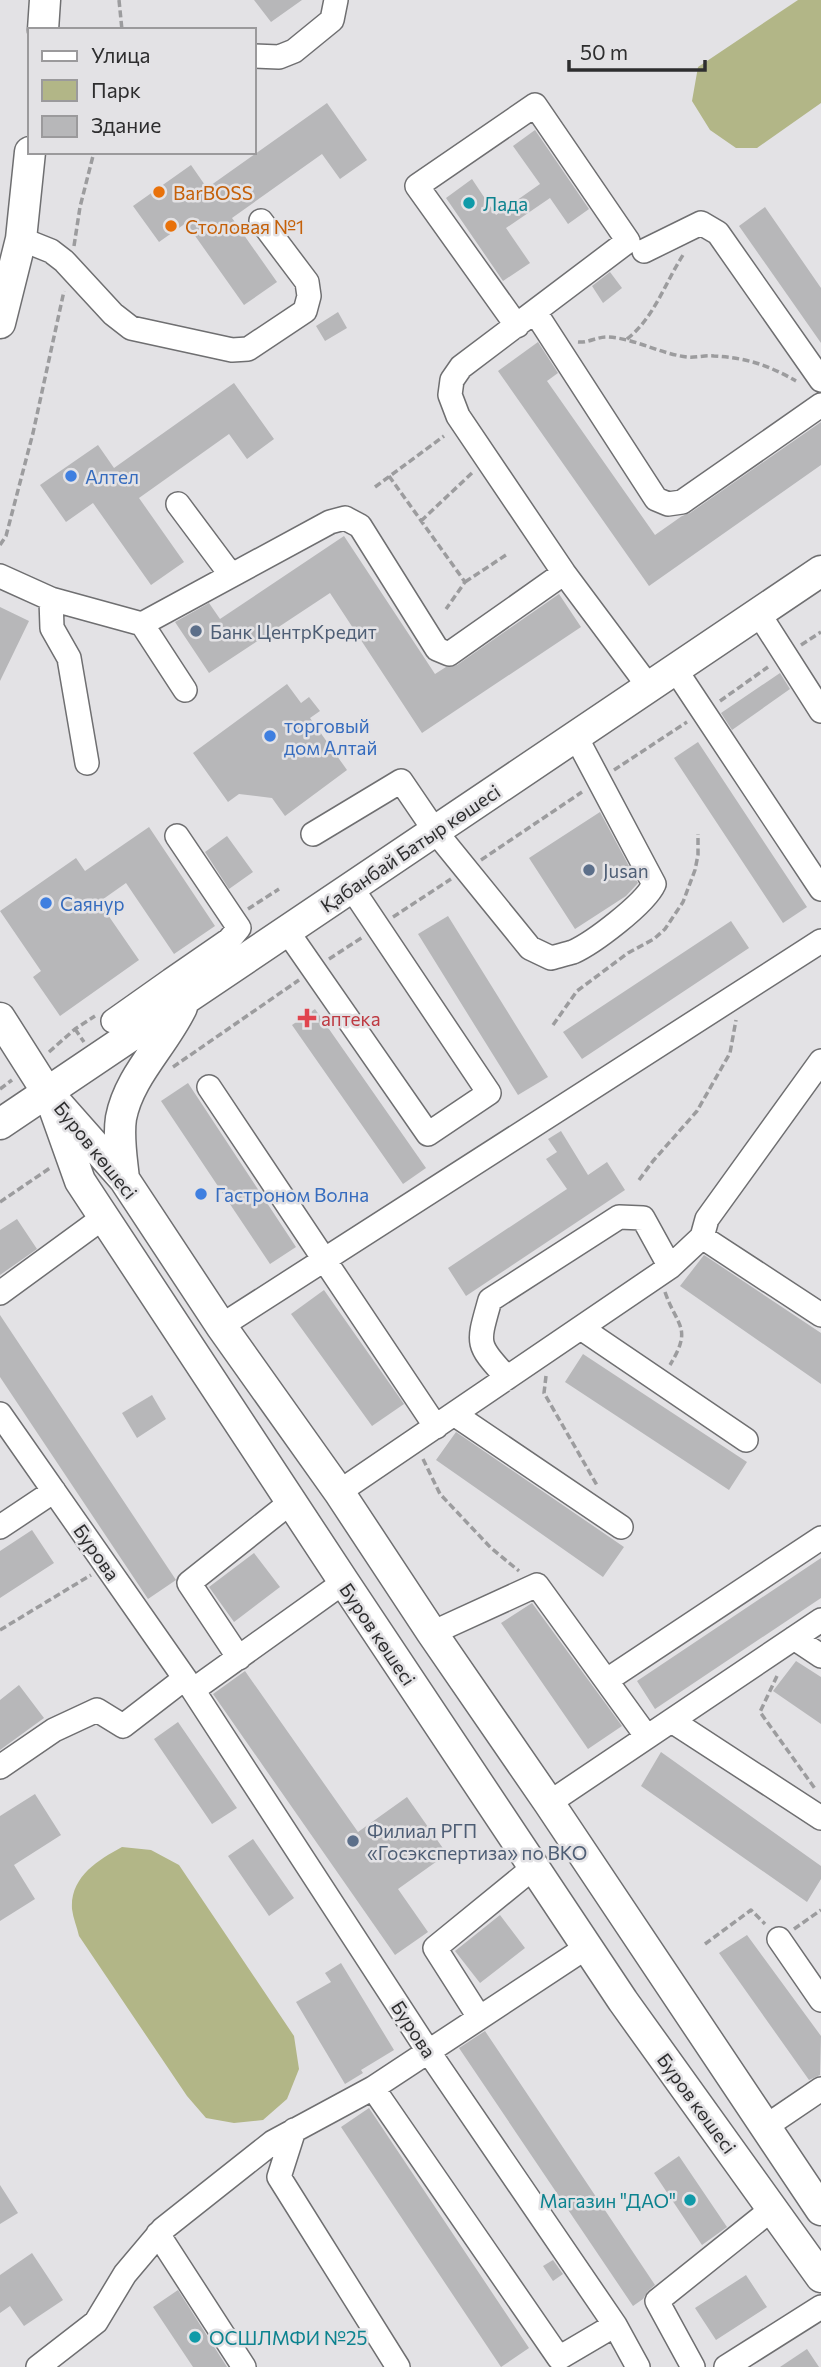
<svg xmlns="http://www.w3.org/2000/svg" width="821" height="2367" font-family="Commissioner,sans-serif">
  <style>
    .green { fill: #b2b687 }
    .building { fill: #b7b7b9 }
    .lines { fill: none; stroke-linecap: round; stroke-linejoin: round }
    .minor-casing { stroke: #6f6f71; stroke-width: 26 }
    .major-casing { stroke: #6f6f71; stroke-width: 33 }
    .path { stroke: #9c9c9e; stroke-width: 3.5; stroke-dasharray: 7 3.5; stroke-linecap: butt }
    .minor { stroke: #fff; stroke-width: 23 }
    .major { stroke: #fff; stroke-width: 30 }
    .food-dot { fill: #e8710a; stroke: #e3e2e5; stroke-width: 2.5 }
    .culture-dot { fill: #0f9aa8; stroke: #e3e2e5; stroke-width: 2.5 }
    .shop-dot { fill: #3f7fe0; stroke: #e3e2e5; stroke-width: 2.5 }
    .service-dot { fill: #5c6f8a; stroke: #e3e2e5; stroke-width: 2.5 }
    .health-dot { fill: #e0444e; stroke: #e3e2e5; stroke-width: 2.5 }
    .labels { text-anchor: middle; dominant-baseline: central; stroke-width: 5; stroke-linejoin: round; paint-order: stroke }
    .food-label { font-size: 19px; fill: #c56008; stroke: #e3e2e5; text-anchor: start }
    .culture-label { font-size: 19px; fill: #0d838f; stroke: #e3e2e5; text-anchor: start }
    .shop-label { font-size: 19px; fill: #366cbe; stroke: #e3e2e5; text-anchor: start }
    .service-label { font-size: 19px; fill: #4e5e75; stroke: #e3e2e5; text-anchor: start }
    .street-label { font-size: 19px; fill: #2e2e2f; stroke: #e3e2e5 }
    .health-label { font-size: 19px; fill: #be3a42; stroke: #e3e2e5; text-anchor: start }
  </style>
  <rect width="100%" height="100%" fill="#e3e2e5"/>
  <path class="green" d="M798,0H821V103L757,148H736L710,130L692,101L698,67Z
    M122,1847L151,1850L179,1865L294,2036L299,2069L287,2099L263,2120L234,2123L206,2118L187,2096L79,1936C77,1927 73,1918 72,1909C70,1877 98,1860 122,1847Z"/>
  <path class="building" d="M254,0H302L271,22Z
    M327,103L367,160L340,179L322,154L232,218L277,282L244,305L186,223L159,242L133,206L191,165L207,188Z
    M535,130L589,209L568,224L550,198L506,228L530,263L503,281L446,198L472,179L496,215L540,184L513,146Z
    M765,207L821,288V343L739,226Z
    M610,272L622,288L603,303L592,286Z
    M338,312L347,328L325,341L316,326Z
    M538,342L558,373L547,381L655,535L682,516L690,513L821,422V465L649,586L498,371Z
    M234,383L274,439L247,459L229,434L139,498L184,562L151,585L93,503L66,522L40,485L98,445L114,468Z
    M344,536L435,674L446,667L457,665L559,594L581,627L422,733L330,593L209,673L175,622L209,603L220,619Z
    M0,607L29,621L0,681Z
    M780,673L790,689L732,730L721,713Z
    M287,684L301,703L309,697L320,711L310,718L347,770L285,816L272,798L239,794L228,802L193,753Z
    M698,742L807,907L783,923L674,758Z
    M600,812L638,883L626,896L575,929L529,858Z
    M149,827L215,926L174,954L126,883L99,902L139,960L60,1016L33,977L41,971L0,911L76,858L85,871Z
    M227,836L253,872L229,889L205,852Z
    M448,916L548,1077L518,1095L418,934Z
    M731,921L749,948L582,1059L563,1032Z
    M315,1009L426,1168L403,1184L292,1025Z
    M188,1083L296,1247L270,1264L161,1101Z
    M561,1131L588,1175L607,1162L625,1190L466,1296L448,1268L567,1189L546,1159L557,1152L548,1139Z
    M17,1219L37,1249L0,1275V1230Z
    M704,1255L821,1333V1384L680,1286Z
    M324,1290L404,1404L372,1426L291,1314Z
    M0,1315L176,1580L148,1599L0,1377Z
    M583,1354L747,1462L729,1490L565,1382Z
    M152,1395L166,1419L137,1438L122,1413Z
    M456,1432L624,1547L603,1577L436,1460Z
    M32,1530L54,1563L0,1598V1551Z
    M254,1553L280,1587L234,1622L209,1587Z
    M821,1558V1598L655,1709L637,1681Z
    M532,1603L622,1726L588,1749L501,1623Z
    M796,1661L821,1677V1724L773,1691Z
    M245,1671L358,1832L407,1797L447,1854L398,1889L428,1932L395,1955L213,1694Z
    M19,1685L44,1718L0,1750V1700Z
    M178,1722L237,1808L212,1824L154,1739Z
    M661,1752L821,1866V1879L807,1902L641,1786Z
    M35,1794L61,1835L14,1865L35,1899L0,1921V1816Z
    M253,1839L294,1898L269,1916L228,1856Z
    M500,1915L525,1948L480,1983L455,1951Z
    M747,1935L821,2036L820,2075L809,2080L719,1953Z
    M341,1963L394,2050L361,2070L363,2073L345,2084L296,2002L331,1982L325,1973Z
    M485,2031L655,2285L648,2291L643,2299L633,2306L459,2048Z
    M369,2108L529,2348L501,2367L341,2127Z
    M679,2156L727,2227L702,2245L654,2173Z
    M0,2185L18,2213L0,2224Z
    M32,2253L63,2300L24,2326L10,2306L0,2313V2275Z
    M553,2260L563,2274L553,2281L543,2266Z
    M746,2275L767,2307L716,2340L695,2308Z
    M178,2290L227,2367H193L153,2307Z
    M807,2349L819,2367H780Z"/>
  <g class="lines">
    <defs>
      <path id="minor" d="M254,56L279,57L294,51L332,20L336,0
        M21,239L51,251L64,261L113,314L131,328L232,350L248,349L305,311L309,296L307,282L261,221
        M644,251L701,223L718,233L821,380
        M535,312L656,499L668,504L682,502L821,405
        M517,326L417,186L535,105L628,241L461,367L452,380L450,395L458,416L564,573L649,687
        M178,504L231,575
        M0,576L51,599L142,624L330,522L345,518L360,526L437,649L449,654L564,573
        M51,599L52,628L69,658L87,763
        M759,614L821,711
        M142,624L185,690
        M675,669L821,889
        M313,834L401,781L435,831L530,948L551,958C558,956 566,954 573,952C593,943 645,904 654,884L576,737
        M177,836L239,928L229,940L171,980L186,999
        M287,931L428,1134L489,1093L351,887
        M113,1021L171,980
        M209,1087L436,1427
        M702,1237L821,1315
        M0,1293L104,1217
        M221,1326L821,941
        M581,1328L746,1440
        M507,1378C476,1343 477,1346 490,1300L619,1217L643,1218L670,1267
        M0,1414L193,1690L344,1582
        M454,1414L621,1527
        M339,1492L670,1267L702,1237L707,1219L821,1061
        M0,1527L54,1491
        M432,1633L537,1585L647,1737
        M794,1638L821,1656
        M239,1658L189,1583L291,1502
        M607,1680L821,1538
        M193,1690L428,2051L615,2325L638,2367
        M672,1721L821,1818
        M0,1767L54,1730L97,1710L123,1726L184,1679
        M549,1803L821,1620
        M779,1939L821,2000
        M479,2017L435,1948L533,1868
        M373,2088L559,2358L615,2325
        M765,2127L821,2089
        M294,2130L279,2177L398,2367
        M158,2234L244,2367
        M38,2367L96,2322L125,2274L163,2229L273,2142L373,2088L587,1947
        M693,2367L657,2301L772,2209
        M726,2367L821,2307"/>
      <path id="major" d="M43,30L45,0
        M0,323L21,239L30,152
        M0,1018L47,1092L124,1179L221,1326L339,1492L432,1633L549,1803L821,2210
        M54,1108L80,1181L344,1582L623,2001L821,2277
        M0,1124L821,571
        M124,1179C122,1159 118,1138 121,1118C129,1076 164,1045 182,1007"/>
    </defs>
    <use href="#minor" class="minor-casing"/>
    <use href="#major" class="major-casing"/>
    <path class="path" d="M119,0L122,30
      M74,246L80,207L94,152
      M627,339C654,318 665,283 683,255
      M578,342C589,343 598,336 609,337C636,339 661,354 687,357C696,358 705,355 714,356C747,358 768,365 796,381
      M389,476L465,582L446,609
      M375,487L444,436
      M421,521L473,472
      M0,545L6,536L33,433L64,291
      M465,582L506,555
      M801,645L821,632
      M720,701L768,667
      M614,770L687,722
      M481,860L582,792
      M248,909L279,889
      M393,917L451,879
      M329,959L363,937
      M553,1025L577,991L628,953L654,939L665,929L683,902L695,870L698,855V834
      M75,1029L84,1042
      M49,1052L75,1029L95,1016
      M173,1067L299,980
      M0,1089L12,1080
      M639,1180L653,1161L697,1111L730,1053L736,1020
      M0,1202L50,1168
      M665,1292C677,1327 693,1327 670,1365
      M546,1376L544,1393L598,1487
      M423,1459L440,1494L491,1548L519,1571
      M0,1630L91,1575
      M777,1676L760,1712L816,1790
      M794,1929L821,1910
      M705,1944L751,1910L765,1924"/>
    <use href="#minor" class="minor"/>
    <use href="#major" class="major"/>
  </g>
  <g class="food-dot">
    <circle cx="159" cy="192" r="7"/>
    <circle cx="171" cy="226" r="7"/>
  </g>
  <g class="culture-dot">
    <circle cx="469" cy="203" r="7"/>
    <circle cx="690" cy="2200" r="7"/>
    <circle cx="195" cy="2337" r="7"/>
  </g>
  <g class="shop-dot">
    <circle cx="71" cy="476" r="7"/>
    <circle cx="270" cy="736" r="7"/>
    <circle cx="46" cy="903" r="7"/>
    <circle cx="201" cy="1194" r="7"/>
  </g>
  <g class="service-dot">
    <circle cx="196" cy="631" r="7"/>
    <circle cx="589" cy="870" r="7"/>
    <circle cx="353" cy="1841" r="7"/>
  </g>
  <path class="health-dot" d="M303.5 1007.5h7v7h7v7h-7v7h-7v-7h-7v-7h7z"/>
  <g class="labels">
    <g class="food-label">
      <text x="173" y="192">BarBOSS</text>
      <text x="185" y="226">Столовая №1</text>
    </g>
    <g class="culture-label">
      <text x="483" y="203">Лада</text>
      <text x="676" y="2200" text-anchor="end">Магазин "ДАО"</text>
      <text x="209" y="2337">ОСШЛМФИ №25</text>
    </g>
    <g class="shop-label">
      <text x="85" y="476">Алтел</text>
      <text x="284" y="725">торговый<tspan x="284" dy="22">дом Алтай</tspan></text>
      <text x="60" y="903">Саянур</text>
      <text x="215" y="1194">Гастроном Волна</text>
    </g>
    <g class="service-label">
      <text x="210" y="631">Банк ЦентрКредит</text>
      <text x="603" y="870">Jusan</text>
      <text x="367" y="1830">Филиал РГП<tspan x="367" dy="22">«Госэкспертиза» по ВКО</tspan></text>
    </g>
    <g class="street-label">
      <text transform="translate(410 848) rotate(-34)">Қабанбай Батыр көшесі</text>
      <text transform="translate(96 1150) rotate(51)">Буров көшесі</text>
      <text transform="translate(97 1552) rotate(55)">Бурова</text>
      <text transform="translate(378 1634) rotate(56)">Буров көшесі</text>
      <text transform="translate(414 2029) rotate(57)">Бурова</text>
      <text transform="translate(697 2103) rotate(54)">Буров көшесі</text>
    </g>
    <g class="health-label">
      <text x="321" y="1018">аптека</text>
    </g>
  </g>
  <rect x="28" y="28" width="228" height="126" fill="#e3e2e5" stroke="#9b9a9c" stroke-width="2"/>
  <rect x="42" y="51" width="35" height="10" fill="#ffffff" stroke="#9b9a9c" stroke-width="2"/>
  <text x="91" y="63" font-size="21" fill="#2e2e2f">Улица</text>
  <rect x="42" y="80" width="35" height="21" fill="#b2b687" stroke="#9b9a9c" stroke-width="2"/>
  <text x="91" y="98" font-size="21" fill="#2e2e2f">Парк</text>
  <rect x="42" y="116" width="35" height="21" fill="#b7b7b9" stroke="#9b9a9c" stroke-width="2"/>
  <text x="91" y="133" font-size="21" fill="#2e2e2f">Здание</text>
  <path d="M569 60v10h136v-10" fill="none" stroke="#2e2e2f" stroke-width="3.5"/>
  <text x="580" y="60" font-size="21" fill="#2e2e2f" stroke="#e3e2e5" stroke-width="5" paint-order="stroke">50 m</text>
</svg>
